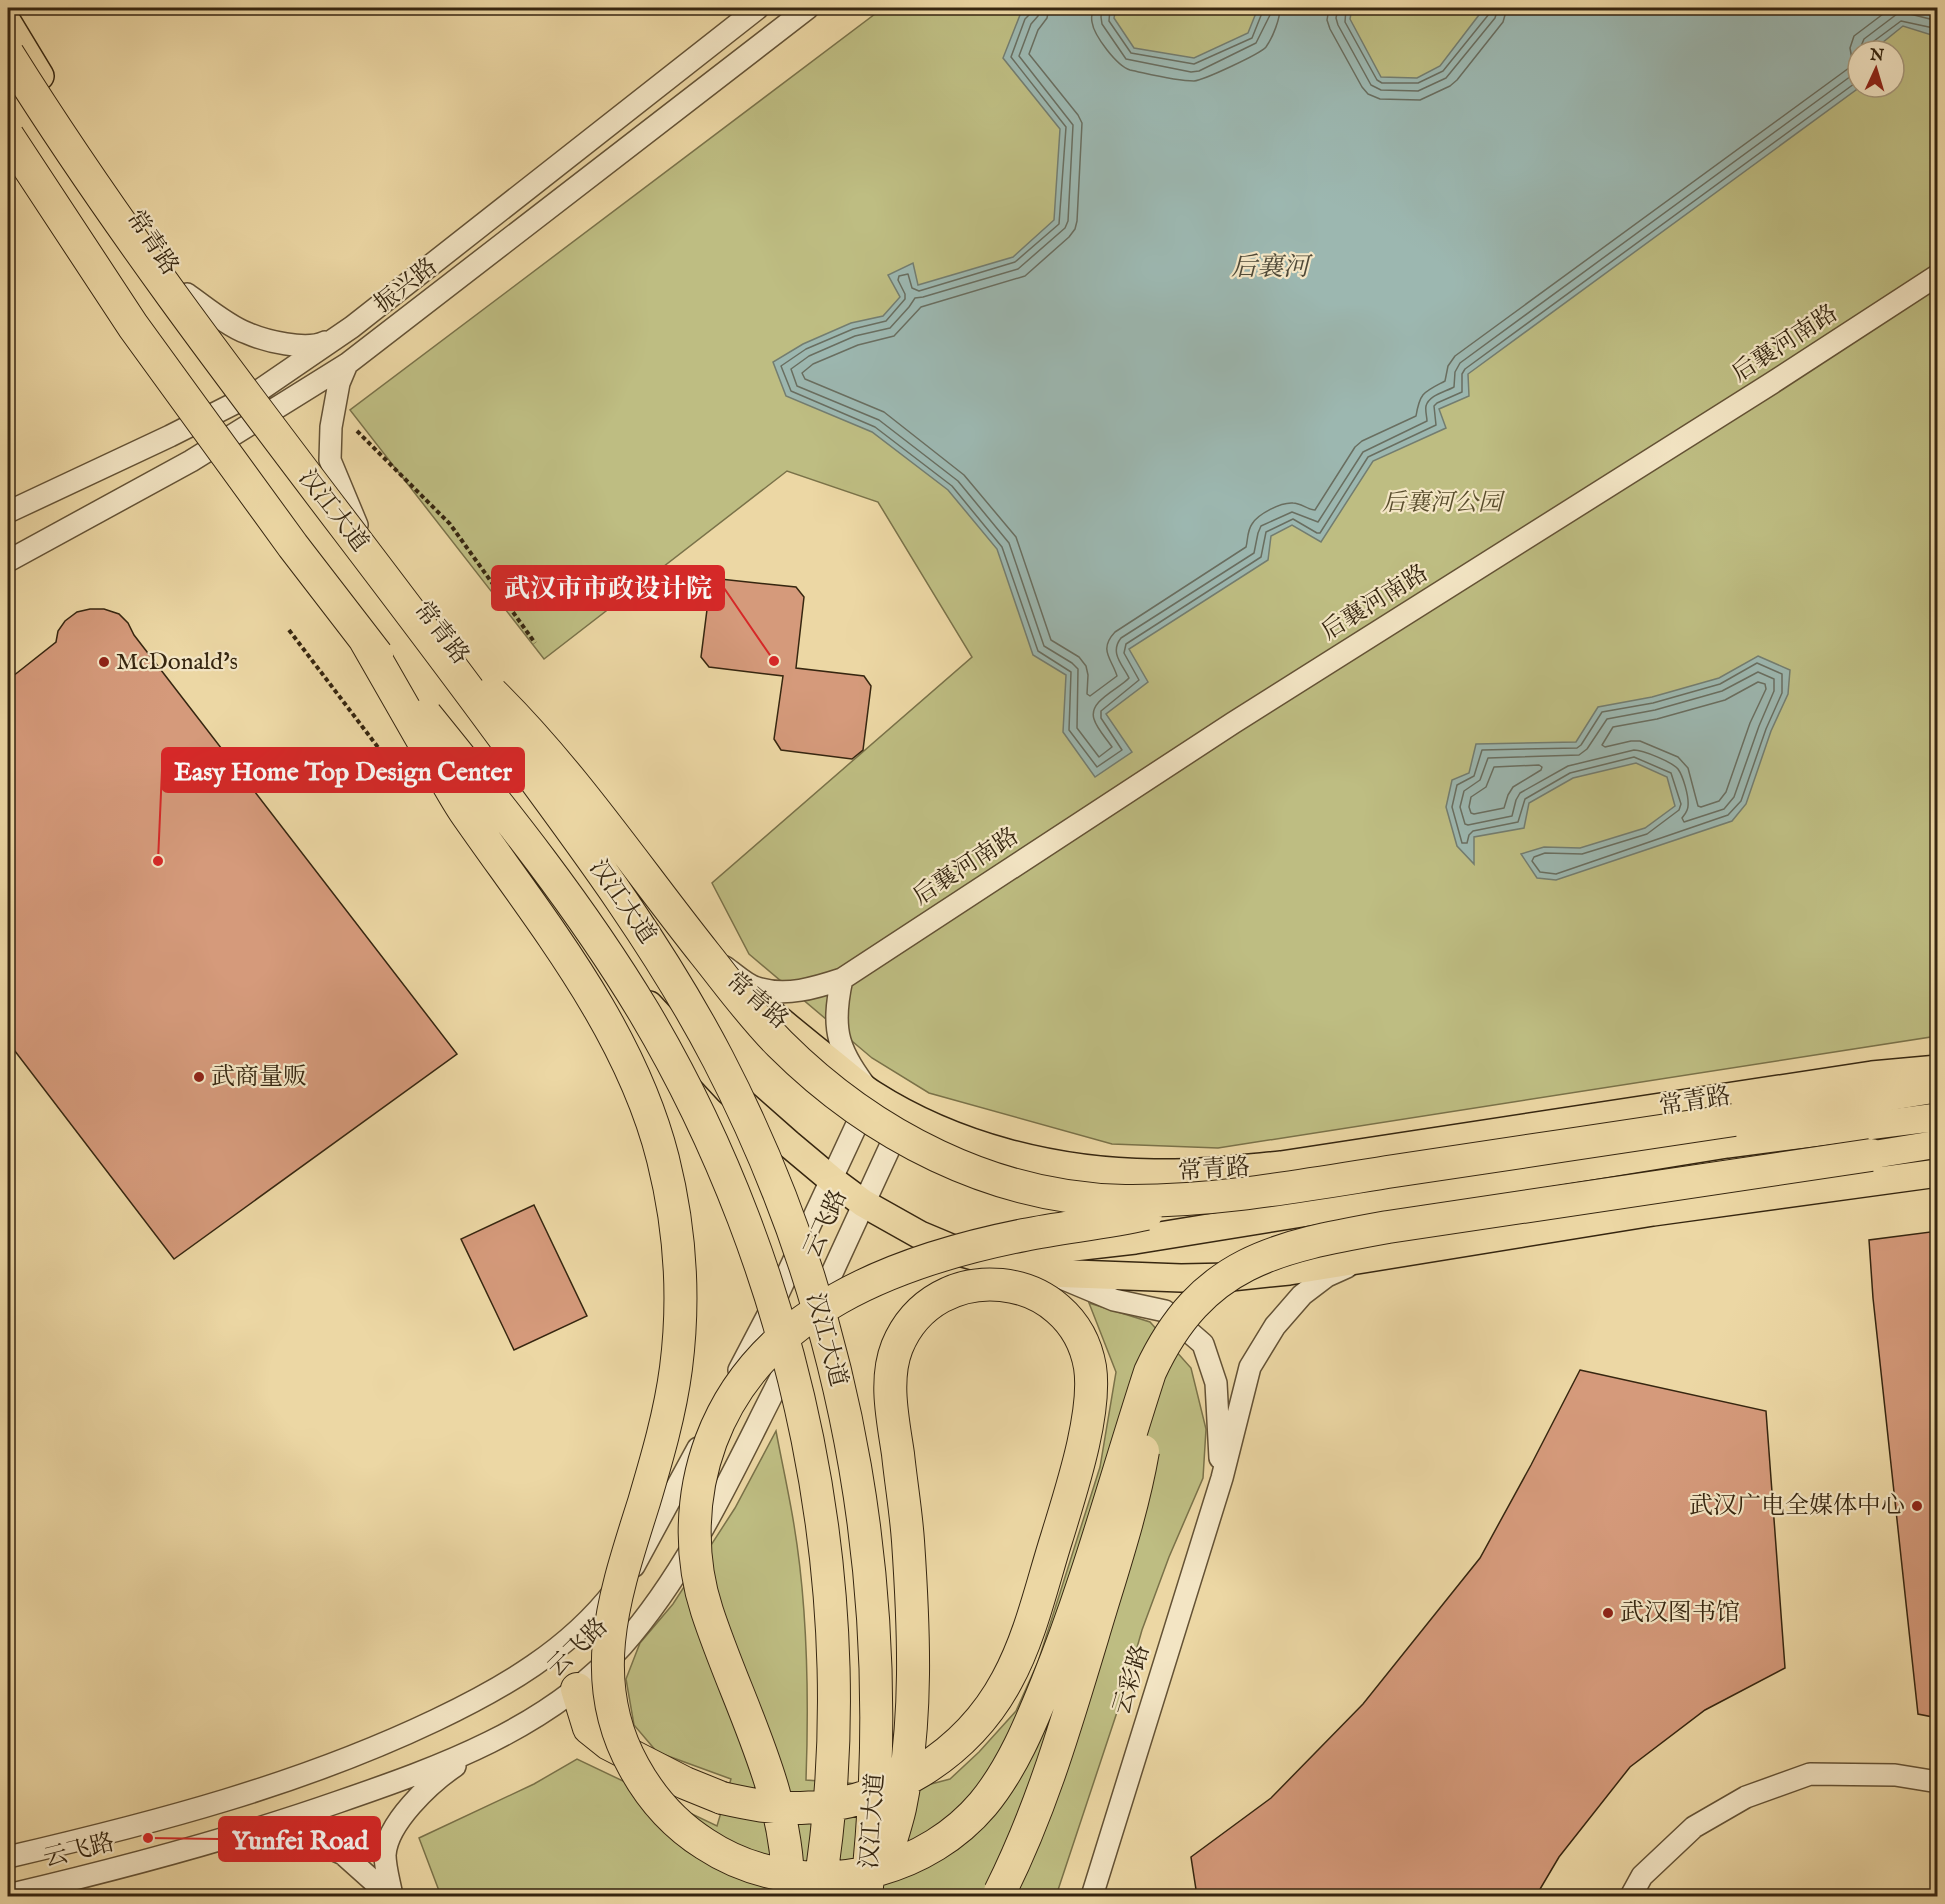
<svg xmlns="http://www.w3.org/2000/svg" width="1945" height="1904" font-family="'IM FELL English','Noto Serif SC',serif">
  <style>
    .green { fill: #bebd82; stroke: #7a7249; stroke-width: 1.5; fill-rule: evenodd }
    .water { fill: #9cb7b0; stroke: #737d70; stroke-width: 1.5 }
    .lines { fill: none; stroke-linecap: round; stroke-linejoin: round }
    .shore { stroke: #696e60; stroke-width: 1.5 }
    .building { fill: #d59a7b; stroke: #362610; stroke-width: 1.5 }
    .minor-casing { stroke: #645235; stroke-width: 24 }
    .major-casing { stroke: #362610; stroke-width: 30 }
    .highway-casing { stroke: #362610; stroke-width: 34 }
    .path { stroke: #362610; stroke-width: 4; stroke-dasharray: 4.5 3; stroke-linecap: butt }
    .minor { stroke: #f3e5c4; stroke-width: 21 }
    .major { stroke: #ecd7a4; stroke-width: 27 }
    .highway { stroke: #ecd7a4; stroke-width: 32 }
    .highway-bridge-casing { stroke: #362610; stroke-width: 34; stroke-linecap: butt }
    .highway-bridge { stroke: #ecd7a4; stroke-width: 32 }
    .poi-dot { fill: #8f2418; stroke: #f3e5c4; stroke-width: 2 }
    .labels { text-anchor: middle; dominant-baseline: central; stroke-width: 4.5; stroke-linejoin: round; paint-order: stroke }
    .street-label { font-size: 24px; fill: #362610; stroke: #f3e5c4 }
    .park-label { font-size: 24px; font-style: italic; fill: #584c2c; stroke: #f3e5c4 }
    .poi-label { font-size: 24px; fill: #362610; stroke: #f3e5c4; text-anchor: start }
    .water-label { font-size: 26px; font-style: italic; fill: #504a38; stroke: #f3e5c4 }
    .leader { fill: none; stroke: #d62828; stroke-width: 2 }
    .callout-dot { fill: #d62828; stroke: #f3e5c4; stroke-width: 2 }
    .callout { fill: #d62828; stroke: #d62828; stroke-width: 2 }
    .callout-label { font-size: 26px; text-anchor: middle; font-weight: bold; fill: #fff }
  </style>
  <rect width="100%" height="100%" fill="#ecd7a4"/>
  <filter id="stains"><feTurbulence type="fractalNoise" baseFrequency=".00333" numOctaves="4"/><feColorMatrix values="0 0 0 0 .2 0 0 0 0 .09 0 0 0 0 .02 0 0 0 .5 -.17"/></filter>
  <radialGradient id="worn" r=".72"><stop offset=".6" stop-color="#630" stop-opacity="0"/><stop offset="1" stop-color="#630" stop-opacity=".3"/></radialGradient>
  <path class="green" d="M883,8H1937V1036L1218,1148L1112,1144L929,1093L872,1058L749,954L712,883L972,657L878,502L787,471L544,659L350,410ZM1858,51H1894V87H1858Z
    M1089,1303L1150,1322L1191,1368L1206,1429L1203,1478L1169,1557L1142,1630L1128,1679L1056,1896H441L419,1838L534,1784L577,1759L717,1826L731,1779L657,1752L634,1725L626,1679L640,1643L673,1604L735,1508L776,1431C782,1463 789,1494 794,1525C808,1609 809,1696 806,1780L916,1788L950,1779L979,1752L1016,1711L1038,1662L1100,1467L1116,1372Z"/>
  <path class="water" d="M1030,8H1116L1114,18L1134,48L1194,58L1248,33L1258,8H1352L1350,19L1381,77L1417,78L1440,66L1482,11L1490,8H1937L1938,37L1903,26L1872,51H1858V87H1860L1468,374L1469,396L1439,409L1446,428L1373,461L1321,542L1292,525L1271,536L1268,560L1129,649L1148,682L1106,714L1132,752L1095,777L1063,732L1066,675L1033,655L997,549L948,490L872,432L786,396L773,362L803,344L851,323L883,316L900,297L888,275L913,263L918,285L1013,257L1054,220L1060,129L1003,58L1020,15Z
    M1758,656L1790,670L1788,694L1771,731L1746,804L1732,821L1556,880L1537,878L1521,854L1544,847L1580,848L1645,828L1675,806L1667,777L1636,763L1573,778L1529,803L1524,828L1474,837V864L1457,846L1446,807L1452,780L1469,773L1476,744L1576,742L1598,707L1652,697L1719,678Z"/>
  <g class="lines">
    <path class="shore" d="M1032,8L1031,13L1025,19L1011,57L1066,127L1059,224L1015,262L919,291L912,288L908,274L899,276L898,280L905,294V299L886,321L853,329L806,349L781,366L791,391L875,427L952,486L1002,547L1038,651L1071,672L1069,730L1097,767L1122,750L1101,718V711L1139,680L1124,653L1126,644L1261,557L1266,532L1293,519L1317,533H1320L1368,457L1436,425L1434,406L1437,403L1462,392V374L1465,369L1858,81
      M1040,8L1038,16L1031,24L1019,56L1073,125L1068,221L1065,228L1018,269L923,297L915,298L909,307L890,328L855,336L809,356L791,369L797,386L879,420L958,481L1009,543L1044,646L1072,663L1078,669L1077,728L1099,757L1112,747C1106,738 1097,729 1094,719C1088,701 1119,689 1129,678C1123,665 1109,653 1121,638L1254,553L1258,533L1261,526L1292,512L1318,522L1363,452L1427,421C1427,417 1425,411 1426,406C1429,395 1445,392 1454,387L1455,372L1460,363L1851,76L1858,74
      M1049,8L1047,18L1038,30L1029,54L1078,115L1082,123L1077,221L1075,229L1069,237L1025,276L921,307L894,336L858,345L813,364L802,373L805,379L884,412L964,475L1016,537L1051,640L1079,657L1086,666L1088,675L1087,694L1090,696L1117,676C1112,659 1098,650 1115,632L1246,547C1248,540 1247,531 1252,524C1258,514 1281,502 1293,503C1301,503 1308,510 1315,510L1355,447L1362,441L1416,416C1420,392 1424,392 1445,381L1448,366L1455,356L1853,65L1850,48L1854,36L1891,8
      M1093,8C1092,12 1091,17 1092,22C1094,36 1117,66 1130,70C1149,74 1175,81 1194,81C1204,80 1260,54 1266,47C1273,37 1280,19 1280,8
      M1102,8L1101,17L1102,24L1126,59L1191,72L1199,71L1256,43L1270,15L1271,8
      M1110,8L1109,21L1131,53L1194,64L1252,38L1264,8
      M1329,8L1327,20L1330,29L1362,87L1368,94L1380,99L1420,100L1450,86L1457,80L1503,22L1507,8
      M1338,8L1336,18L1338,25L1371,85L1381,90L1418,91L1446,78L1495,18L1498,8
      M1346,8L1345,22L1377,80L1382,83H1418L1443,71L1489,14L1490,8
      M1859,51L1864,39L1897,14L1906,13L1938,21
      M1867,51L1870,44L1901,21L1938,29
      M1757,663L1782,674V693L1766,729L1741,801L1728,815L1556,874L1540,872L1532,861L1534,857L1545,853L1582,854L1647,834L1679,810L1681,804L1671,773L1634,757L1570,773L1525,799L1518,822L1473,831L1469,835L1467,843H1462L1452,807L1457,785L1474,776L1482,750L1577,748L1581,745L1602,712L1653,703L1720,684Z
      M1758,672L1774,679V691L1759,726L1734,797L1724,809L1684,822L1682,818C1685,814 1688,811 1688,806C1689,796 1683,776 1678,769C1672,762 1643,750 1634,750L1568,766L1520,793L1516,800L1512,816L1468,825L1465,824L1460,807L1464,791L1480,780L1488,758L1579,755L1587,749L1607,719L1655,710L1722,691Z
      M1758,682L1765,684L1766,689L1750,723L1726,792L1719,801L1701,807L1698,806L1688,768L1678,757L1640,741H1631L1605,747L1602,745L1613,727L1657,719L1725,700Z
      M1539,765L1542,767L1541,770L1513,787L1508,795L1504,808L1474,814L1471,813L1469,807L1471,797L1486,787L1494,767Z"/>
  </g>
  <path class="building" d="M720,579L796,587L804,597L796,668L864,676L871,686L863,750L852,759L781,750L774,739L783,676L709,667L701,657L710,586Z
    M90,609H104L119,614L128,623L134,635L457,1054L174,1259L8,1042V680L56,642L58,631L65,621L77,612Z
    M534,1205L587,1316L514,1350L461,1239Z
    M1938,1231V1718L1918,1714L1873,1298L1869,1240Z
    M1580,1370L1766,1411L1785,1668L1705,1710L1630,1767L1559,1857L1536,1896H1197L1191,1857L1271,1798L1363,1704L1480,1558L1531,1465Z"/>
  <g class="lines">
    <defs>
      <path id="minor" d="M187,294C204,306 228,326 247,333C265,341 306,351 325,342
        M347,364L339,383L331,427L330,460L357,525
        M8,512L170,436L257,392L352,327L758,8
        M8,561L191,461L347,364L808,8
        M725,967C735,974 746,985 757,988C786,997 815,988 842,979L1233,723L1772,383L1938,275
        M1059,1277L1114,1300L1165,1311L1203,1344L1216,1383L1220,1458
        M815,1310L901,1123
        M739,1370L772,1307L871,1094C839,1051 830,1033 842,979
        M634,1566L698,1448
        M235,1844L312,1840L343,1854L390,1896
        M8,1857C154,1823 300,1785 436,1720C503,1688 569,1650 615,1590
        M8,1895C119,1869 229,1840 338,1802C440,1767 547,1729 622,1646C695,1563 739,1457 790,1360
        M392,1896C390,1884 385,1868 385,1855C387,1823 430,1783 455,1766
        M1092,1896L1222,1478L1250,1367L1275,1326L1302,1295L1327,1276L1347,1267
        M1631,1896L1642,1876L1694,1827L1746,1797L1810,1774L1895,1775L1938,1782"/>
      <path id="major" d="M8,23L40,76
        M752,997C780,1021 808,1044 836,1066C848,1076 860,1086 872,1094C955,1147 1056,1172 1154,1173C1196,1174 1238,1169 1281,1165L1872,1075L1938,1069
        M649,1005L729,1091L789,1144L832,1180L863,1203L920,1235L963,1253L1005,1265L1048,1273L1181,1278L1231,1277L1289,1271L1653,1212L1938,1173
        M1871,1155L1938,1144
        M997,1253L1065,1248L1135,1240L1727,1144L1938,1117"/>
      <path id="highway" d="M1734,1120L1938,1086
        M577,1689L589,1728L609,1744L685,1783L722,1798"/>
    </defs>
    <use href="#minor" class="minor-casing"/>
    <use href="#major" class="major-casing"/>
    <use href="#highway" class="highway-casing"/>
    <path class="path" d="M357,431L450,524L535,643
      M289,630L399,775"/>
    <use href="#minor" class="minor"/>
    <use href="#major" class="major"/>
    <use href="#highway" class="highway"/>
    <defs>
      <path id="highway-bridge" d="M8,54C155,289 332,504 496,727C575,834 656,940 718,1059C853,1319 899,1607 866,1896
        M8,136L133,326L293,546L377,655
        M364,638C385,675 406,711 427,748C440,769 451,791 465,812C540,920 630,1028 663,1159C680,1227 685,1298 676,1368C670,1414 657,1458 644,1502C616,1591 584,1678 634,1767C651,1798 675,1825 705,1844C755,1877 819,1886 877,1870C918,1859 956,1836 983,1804C1012,1769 1030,1725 1047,1683C1088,1582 1116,1476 1150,1372C1202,1260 1277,1247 1388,1227L1871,1155
        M492,693C572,772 635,866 705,954C729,984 752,1016 780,1044C871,1135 994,1199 1125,1201C1215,1202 1305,1185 1394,1171C1507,1154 1621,1137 1734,1120
        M426,715C503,810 581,907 644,1012C798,1271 868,1598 818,1896
        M722,1798C749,1804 774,1809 801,1808C886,1805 967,1755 1007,1680C1031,1636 1042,1584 1057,1537C1071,1491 1097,1413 1090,1367C1073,1268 935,1254 897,1347C884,1380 893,1420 898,1454C901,1483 906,1512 908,1541C914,1629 918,1720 900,1808C896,1826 889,1845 884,1864
        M1000,1892C1042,1808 1066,1724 1093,1635C1111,1574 1132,1514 1143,1451
        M788,1896C791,1794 738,1706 707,1611C689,1556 691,1495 711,1441C760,1310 898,1260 1024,1235C1065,1227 1106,1223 1146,1214"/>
    </defs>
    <use href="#highway-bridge" class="highway-bridge-casing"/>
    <use href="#highway-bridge" class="highway-bridge"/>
  </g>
  <g class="poi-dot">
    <circle cx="104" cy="662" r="6"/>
    <circle cx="199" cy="1077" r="6"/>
    <circle cx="1917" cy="1506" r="6"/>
    <circle cx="1608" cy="1613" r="6"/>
  </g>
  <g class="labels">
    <g class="street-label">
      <text transform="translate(152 243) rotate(56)">常青路</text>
      <text transform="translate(406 286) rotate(-38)">振兴路</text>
      <text transform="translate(1785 344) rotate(-33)">后襄河南路</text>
      <text transform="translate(333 511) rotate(52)">汉江大道</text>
      <text transform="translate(1375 603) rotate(-32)">后襄河南路</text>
      <text transform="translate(441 633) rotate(52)">常青路</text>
      <text transform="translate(966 867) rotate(-33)">后襄河南路</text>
      <text transform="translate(622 902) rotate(55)">汉江大道</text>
      <text transform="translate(757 1001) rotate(41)">常青路</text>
      <text transform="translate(1695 1102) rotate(-9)">常青路</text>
      <text transform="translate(1214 1170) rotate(-4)">常青路</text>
      <text transform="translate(826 1224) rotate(-66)">云飞路</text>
      <text transform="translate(826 1340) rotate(75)">汉江大道</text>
      <text transform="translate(578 1648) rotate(-44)">云飞路</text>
      <text transform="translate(1132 1680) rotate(-73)">云彩路</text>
      <text transform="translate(873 1821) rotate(-86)">汉江大道</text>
      <text transform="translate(79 1851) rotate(-14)">云飞路</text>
    </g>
    <g class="park-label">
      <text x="1442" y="503">后襄河公园</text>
    </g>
    <g class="poi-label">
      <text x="116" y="662">McDonald's</text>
      <text x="211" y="1077">武商量贩</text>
      <text x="1905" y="1506" text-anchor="end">武汉广电全媒体中心</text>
      <text x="1620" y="1613">武汉图书馆</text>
    </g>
    <g class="water-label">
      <text x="1270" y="267">后襄河</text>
    </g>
  </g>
  <path class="leader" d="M774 661L724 588M158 861L162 770M148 1838L219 1839"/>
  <g class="callout-dot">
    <circle cx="774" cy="661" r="6"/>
    <circle cx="158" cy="861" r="6"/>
    <circle cx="148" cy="1838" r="6"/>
  </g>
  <g class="callout">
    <rect x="492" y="566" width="232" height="44" rx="6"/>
    <rect x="162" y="748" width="362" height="44" rx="6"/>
    <rect x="219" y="1817" width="161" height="44" rx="6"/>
  </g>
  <g class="callout-label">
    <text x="608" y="597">武汉市市政设计院</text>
    <text x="343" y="780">Easy Home Top Design Center</text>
    <text x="300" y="1849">Yunfei Road</text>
  </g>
  <rect width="1945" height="1904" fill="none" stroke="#ecd7a4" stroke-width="30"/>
  <rect x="9" y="9" width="1927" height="1886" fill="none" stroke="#362610" stroke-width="3"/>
  <rect x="15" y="15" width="1915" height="1874" fill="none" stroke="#362610" stroke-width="1.5"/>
  <g transform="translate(1876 69) rotate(4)"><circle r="28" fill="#f3e5c4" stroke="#a7997c" stroke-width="1.5"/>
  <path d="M0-4.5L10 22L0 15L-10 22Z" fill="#8f2418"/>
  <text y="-9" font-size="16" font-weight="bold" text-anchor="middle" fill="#362610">N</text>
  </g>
  <rect width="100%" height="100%" filter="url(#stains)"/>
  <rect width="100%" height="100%" fill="url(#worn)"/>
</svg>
